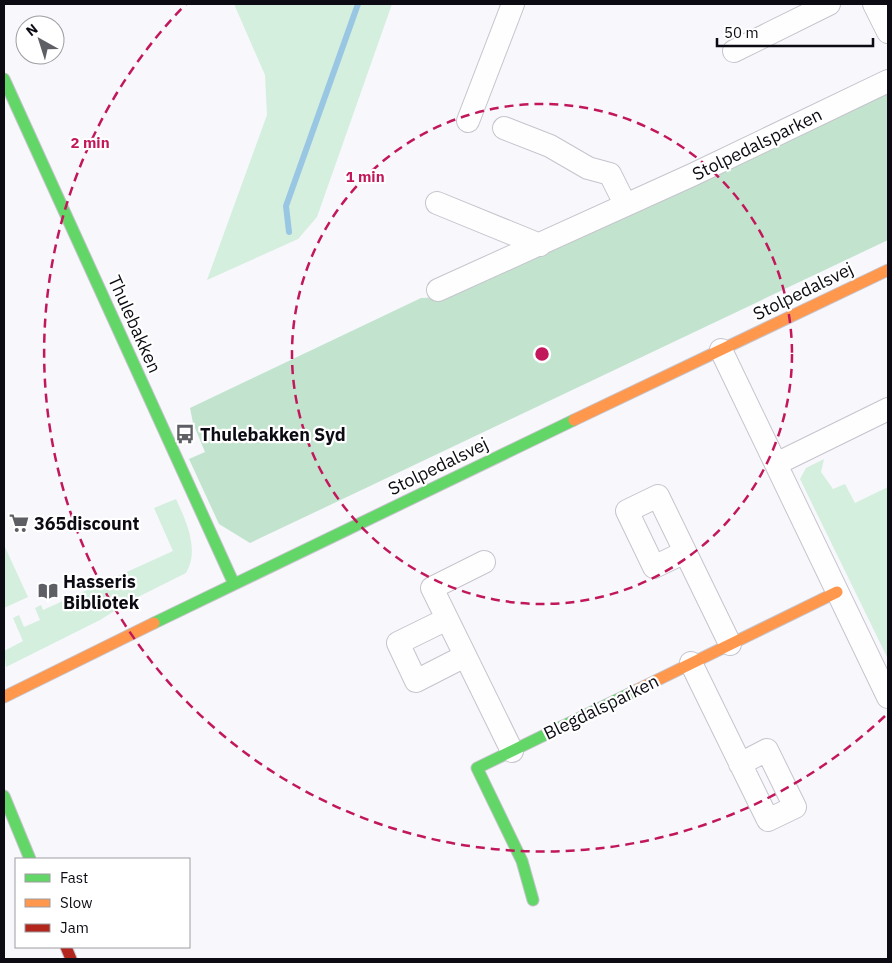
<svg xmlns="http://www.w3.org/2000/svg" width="892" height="963" font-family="'IBM Plex Sans',sans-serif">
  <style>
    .green { fill: #d4efde }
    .forest { fill: #c2e3ce }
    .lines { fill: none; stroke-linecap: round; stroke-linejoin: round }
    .stream { stroke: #99c6e2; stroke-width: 6 }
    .street-casing { stroke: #c6c4cc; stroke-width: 24 }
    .fast-casing { stroke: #c6c4cc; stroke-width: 13 }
    .slow-casing { stroke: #c6c4cc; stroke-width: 13 }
    .jam-casing { stroke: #c6c4cc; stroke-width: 13 }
    .street { stroke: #fefeff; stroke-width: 22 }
    .fast { stroke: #63d668; stroke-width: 11 }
    .slow { stroke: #ff974d; stroke-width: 11 }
    .jam { stroke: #b3261e; stroke-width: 11 }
    .ring { fill: none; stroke: #c2185b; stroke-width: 2.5; stroke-dasharray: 9 6 }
    .labels { text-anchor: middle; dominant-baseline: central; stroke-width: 4.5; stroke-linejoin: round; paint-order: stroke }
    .street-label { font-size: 18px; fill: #0c0b13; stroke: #fff }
    .poi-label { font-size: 18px; font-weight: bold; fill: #0c0b13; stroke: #fff; text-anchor: start }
    .centre { fill: #c2185b; stroke: #fff; stroke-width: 2.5 }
    .ring-label { font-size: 15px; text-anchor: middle; font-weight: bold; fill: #c2185b; stroke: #fff; stroke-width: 4.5; stroke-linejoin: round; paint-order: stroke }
  </style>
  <rect width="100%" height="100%" fill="#f7f7fc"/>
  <path class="green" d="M234,4H392L317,217L298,239L207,280L267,115L265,75Z
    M824,459L821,472L833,489L845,484L855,503L888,487V659L800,479L806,468Z
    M176,499C186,521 200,550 186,573L130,601L100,620L6,667L4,651L23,641L13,618L19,615L24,627L40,620L35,608L41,605L43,610L173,551L154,508Z
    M4,545L28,597L4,608Z"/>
  <path class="forest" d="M888,92V240L250,543L219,524L189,459L205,452L193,423L190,408L421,298L447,297Z"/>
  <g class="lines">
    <path class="stream" d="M289,232L286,206L358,4"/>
    <defs>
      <path id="street" d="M874,4L888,32
        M734,51L829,4
        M468,121L513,4
        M504,128L550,146L588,168L610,174L625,204
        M437,203L540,245
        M438,290L692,175L888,81
        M721,350L888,697
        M776,464L888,409
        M685,552L654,567L627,511L658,496L730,644
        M484,562L432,588L512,751
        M447,619L398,643L416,681L465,656
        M691,663L768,820L795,807L767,750L740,764"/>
      <path id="fast" d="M4,79L234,584
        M154,623L574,420
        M4,796L30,859
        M533,900L522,861L477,768L637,690"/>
      <path id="slow" d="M574,420L888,270
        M637,690L837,592
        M4,697L154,623"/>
      <path id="jam" d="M66,947L71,959"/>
    </defs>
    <use href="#street" class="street-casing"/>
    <use href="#fast" class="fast-casing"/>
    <use href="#slow" class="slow-casing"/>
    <use href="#jam" class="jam-casing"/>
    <use href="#street" class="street"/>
    <use href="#fast" class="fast"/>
    <use href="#slow" class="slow"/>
    <use href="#jam" class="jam"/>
  </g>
  <g class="ring">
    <circle cx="542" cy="354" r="250"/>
    <path d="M885 716A499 499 0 0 1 186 4"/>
  </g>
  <defs>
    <symbol id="bus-bare" viewBox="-9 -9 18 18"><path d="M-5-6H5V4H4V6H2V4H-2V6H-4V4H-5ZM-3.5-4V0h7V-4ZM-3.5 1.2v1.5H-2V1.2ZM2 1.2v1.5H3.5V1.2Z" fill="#5e5e65" stroke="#fff" stroke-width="2.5" paint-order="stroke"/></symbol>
    <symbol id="supermarket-bare" viewBox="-9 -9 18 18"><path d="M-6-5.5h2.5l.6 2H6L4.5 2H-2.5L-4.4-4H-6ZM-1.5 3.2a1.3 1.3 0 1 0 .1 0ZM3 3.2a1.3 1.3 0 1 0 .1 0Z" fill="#5e5e65" stroke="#fff" stroke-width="2.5" paint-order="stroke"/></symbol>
    <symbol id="library-bare" viewBox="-9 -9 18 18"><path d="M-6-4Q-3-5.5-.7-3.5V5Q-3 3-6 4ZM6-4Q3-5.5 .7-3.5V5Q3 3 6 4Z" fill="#5e5e65" stroke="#fff" stroke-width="2.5" paint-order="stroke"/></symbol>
  </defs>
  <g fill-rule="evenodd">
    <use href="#bus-bare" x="171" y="420" width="28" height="28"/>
    <use href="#supermarket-bare" x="5" y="509" width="28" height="28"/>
    <use href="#library-bare" x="34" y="577" width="28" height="28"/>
  </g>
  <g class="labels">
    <g class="street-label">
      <text transform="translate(757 144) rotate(-26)">Stolpedalsparken</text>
      <text transform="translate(803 291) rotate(-26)">Stolpedalsvej</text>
      <text transform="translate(135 324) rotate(66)">Thulebakken</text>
      <text transform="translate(438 466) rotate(-26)">Stolpedalsvej</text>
      <text transform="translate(601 707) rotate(-26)">Blegdalsparken</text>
    </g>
    <g class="poi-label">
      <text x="200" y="434">Thulebakken Syd</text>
      <text x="34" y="523">365discount</text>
      <text x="63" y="581">Hasseris<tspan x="63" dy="21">Bibliotek</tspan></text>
    </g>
  </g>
  <circle cx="542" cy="354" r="8" class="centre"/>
  <g class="ring-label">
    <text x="90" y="148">2 min</text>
    <text x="365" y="182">1 min</text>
  </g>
  <rect width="892" height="963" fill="none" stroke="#0c0b13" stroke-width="10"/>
  <rect x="15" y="858" width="175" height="90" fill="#ffffff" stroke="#9e9da1"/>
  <rect x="25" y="874" width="25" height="8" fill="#63d668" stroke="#9e9da1"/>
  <text x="60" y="883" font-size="15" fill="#0c0b13">Fast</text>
  <rect x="25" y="899" width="25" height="8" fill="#ff974d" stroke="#9e9da1"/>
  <text x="60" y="908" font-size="15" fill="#0c0b13">Slow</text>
  <rect x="25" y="924" width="25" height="8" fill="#b3261e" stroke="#9e9da1"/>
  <text x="60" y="933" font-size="15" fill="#0c0b13">Jam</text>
  <g transform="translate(40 40) rotate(321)"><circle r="24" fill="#ffffff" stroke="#9e9da1"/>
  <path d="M0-4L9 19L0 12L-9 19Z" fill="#5e5e65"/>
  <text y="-8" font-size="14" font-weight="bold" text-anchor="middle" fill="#0c0b13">N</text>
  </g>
  <path d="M717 38v8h156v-8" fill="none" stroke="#0c0b13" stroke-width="2.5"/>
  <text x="724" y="38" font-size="15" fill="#0c0b13" stroke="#ffffff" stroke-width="4" paint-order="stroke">50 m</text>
</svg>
